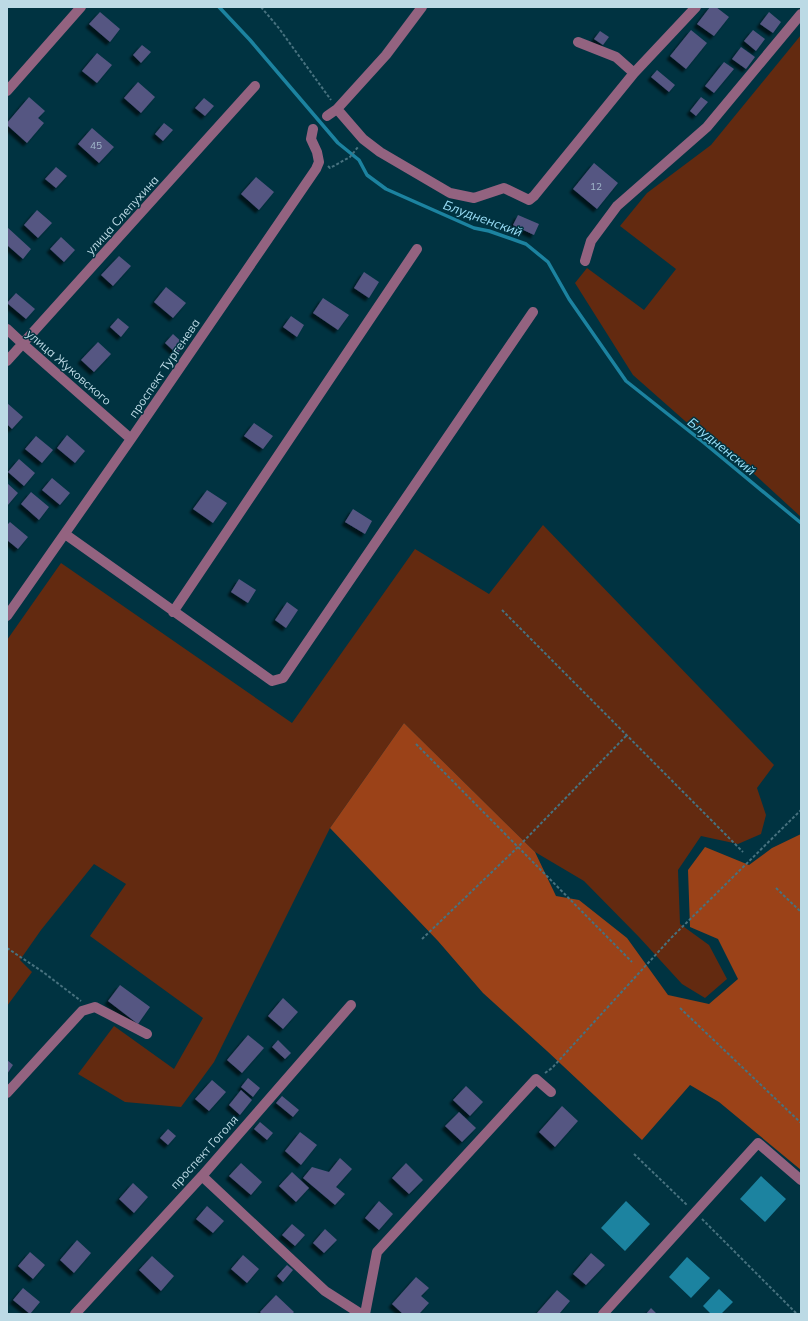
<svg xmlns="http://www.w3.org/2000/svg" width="808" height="1321" font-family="Mulish,sans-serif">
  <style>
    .green { fill: #632a10 }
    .forest { fill: #9b4218 }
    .water { fill: #1c83a0 }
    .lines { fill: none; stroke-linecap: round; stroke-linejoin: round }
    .stream { stroke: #1c83a0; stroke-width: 3.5 }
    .building { fill: #555682; filter: url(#shadow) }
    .path { stroke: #47727f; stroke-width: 2; stroke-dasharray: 3 2; stroke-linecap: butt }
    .minor { stroke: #936380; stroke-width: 10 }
    .labels { text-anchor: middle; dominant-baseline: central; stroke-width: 3; stroke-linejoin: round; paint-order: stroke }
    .number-label { font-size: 10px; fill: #a2b9cc }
    .street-label { font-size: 12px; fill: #bcdae5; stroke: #003341 }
    .water-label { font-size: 13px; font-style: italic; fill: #9be0f9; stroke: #003341 }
  </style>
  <defs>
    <filter id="shadow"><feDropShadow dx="-3.5" dy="3.5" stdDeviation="1" flood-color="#0009"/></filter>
  </defs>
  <rect width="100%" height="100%" fill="#003341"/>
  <path class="green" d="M801,35V517L728,450L693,428L633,375L575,283L587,268L644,310L676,269L620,226L647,193L711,145Z
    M543,525L774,765L757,788L766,815L761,834L738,844L701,836L678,870L680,924L709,945L727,979L705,998L682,984L639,937L584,881L535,852L404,723L330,828L214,1062L181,1107L125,1102L78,1074L114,1026L174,1069L203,1018L90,936L126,884L94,864L41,930L20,960L32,972L7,1006V640L61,563L292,723L415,549L489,594Z"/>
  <path class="forest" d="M404,723L535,852L556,896L579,900L627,938L668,995L709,1004L738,979L718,939L690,927L688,870L705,847L749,865L772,848L801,834V1170L719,1102L690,1085L642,1140L547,1051L483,993L438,941L330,828Z"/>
  <path class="water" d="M761,1176L786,1199L765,1222L740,1199Z
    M626,1201L650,1224L625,1251L601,1228Z
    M687,1257L710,1278L691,1298L669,1277Z
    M719,1289L733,1302L721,1314H711L703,1306Z"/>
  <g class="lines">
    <path class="stream" d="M219,7L250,40L338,143L359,160L367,175L386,189L474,228L489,231L526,244L548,262L569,299L626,381L703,442L801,523"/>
  </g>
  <path class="building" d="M710,7H716L729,17L714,36L697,24Z
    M100,12L120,29L110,42L89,24Z
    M769,12L781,22L773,33L760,24Z
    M691,30L707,43L686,69L670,56Z
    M753,30L765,39L756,51L744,41Z
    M600,31L609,37L603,45L594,39Z
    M142,45L151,52L141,63L133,55Z
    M741,47L755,57L746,69L732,59Z
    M97,53L112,65L97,83L82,71Z
    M724,62L734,69L714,93L705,86Z
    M657,70L675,85L669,92L651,77Z
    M138,82L155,97L141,113L124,98Z
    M29,97L45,111L38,118L44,123L27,143L7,125V123Z
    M701,97L708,102L696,116L690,111Z
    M204,98L214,106L205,116L195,108Z
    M164,123L173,130L163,141L155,134Z
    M92,128L114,147L99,163L78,144Z
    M594,163L618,183L597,209L573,189Z
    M56,167L67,176L56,188L45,179Z
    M256,177L274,192L259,210L241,194Z
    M37,210L52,223L38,238L24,225Z
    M518,215L539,224L534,235L513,225Z
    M7,227L31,249L23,259L7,245Z
    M61,237L75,250L64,262L50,249Z
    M119,256L131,266L113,286L101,275Z
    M364,272L379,282L369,298L354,288Z
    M166,287L186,303L173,318L154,302Z
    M16,293L35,309L26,319L7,303Z
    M323,298L349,315L338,330L313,313Z
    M291,316L304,325L297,337L283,327Z
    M118,318L129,327L121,337L110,327Z
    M173,334L185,345L177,354L165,343Z
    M98,342L111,354L94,372L81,360Z
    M7,403L23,417L12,429L7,424Z
    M254,423L273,436L263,449L244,436Z
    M67,435L85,451L75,463L57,448Z
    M36,436L53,450L42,463L25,449Z
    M19,459L35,473L24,486L8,472Z
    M52,478L70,493L60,505L42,490Z
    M7,483L18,493L7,506Z
    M207,490L227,503L213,523L193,509Z
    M31,492L49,507L39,520L21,504Z
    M353,509L372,521L365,534L345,522Z
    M10,522L28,537L18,549L7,540V525Z
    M239,579L256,590L248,603L231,592Z
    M287,602L298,610L286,628L275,620Z
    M120,985L150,1007L138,1024L108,1001Z
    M283,998L298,1012L283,1029L268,1016Z
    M248,1035L264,1048L242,1073L227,1060Z
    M278,1040L291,1053L285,1059L272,1047Z
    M7,1060L13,1065L7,1074Z
    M248,1078L260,1088L253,1097L241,1087Z
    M212,1080L226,1092L209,1111L195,1099Z
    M466,1086L483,1102L470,1116L453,1100Z
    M241,1090L252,1100L240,1115L229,1105Z
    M282,1096L299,1110L293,1117L276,1103Z
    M562,1106L578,1121L555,1147L539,1132Z
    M459,1112L476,1128L462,1142L445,1126Z
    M260,1122L273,1133L267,1140L254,1129Z
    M168,1129L176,1136L168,1145L160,1138Z
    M300,1132L317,1145L301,1165L285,1151Z
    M340,1158L352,1169L336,1187L345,1194L335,1205L303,1178L312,1167L329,1172Z
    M241,1163L262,1182L251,1195L229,1176Z
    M406,1163L423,1180L409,1194L392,1178Z
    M292,1172L309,1188L296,1202L279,1186Z
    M133,1183L148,1197L134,1213L119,1199Z
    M379,1201L393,1214L379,1230L365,1218Z
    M207,1206L224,1221L213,1233L196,1219Z
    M292,1224L305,1235L295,1246L282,1235Z
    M325,1229L337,1240L324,1253L313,1243Z
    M77,1240L91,1253L74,1273L60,1260Z
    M30,1252L45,1265L33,1279L18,1266Z
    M591,1253L605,1265L586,1285L573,1274Z
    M243,1255L259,1269L247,1283L231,1269Z
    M152,1256L174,1276L161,1291L139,1270Z
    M287,1265L293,1270L283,1282L277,1276Z
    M416,1277L429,1288L421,1296L429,1303L419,1314H403L392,1304Z
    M23,1288L40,1302L30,1314L13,1300Z
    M557,1290L570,1301L559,1314H539L537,1313Z
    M276,1295L294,1312L292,1314H262L260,1312Z
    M651,1308L657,1314H646Z"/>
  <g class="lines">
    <path class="path" d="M261,7L278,27L331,100
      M328,166L330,168L350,157L358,147
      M502,610L743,852
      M416,744L632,962
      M776,888L801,912
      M422,939L518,847L627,735
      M7,948L43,972L81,1001
      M680,1008L801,1123
      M545,1073L552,1068L671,938L801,810
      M634,1154L688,1206
      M702,1219L797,1314"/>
    <path class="minor" d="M578,42L616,57L634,73
      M7,91L81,7
      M337,109L363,139L380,152L450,193L474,198L504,188L529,200L534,196L634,73L696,7
      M327,116L337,109L386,55L422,7
      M585,261L591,241L617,206L707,127L801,14
      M7,329L23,344L131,439
      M7,361L255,86
      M65,534L272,681L283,678L533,312
      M173,612L417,249
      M7,616L131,439L316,169L319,162L317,152L311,139L313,129
      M7,1093L82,1011L95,1007L147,1034
      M202,1176L325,1291L361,1314
      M75,1314L202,1176L351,1005
      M365,1314L377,1252L536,1079L551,1092
      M603,1314L758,1143L801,1180"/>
  </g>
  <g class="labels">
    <g class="number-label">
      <text x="96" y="145">45</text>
      <text x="596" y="186">12</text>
    </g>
    <g class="street-label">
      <text transform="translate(122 215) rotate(-48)">улица Слепухина</text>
      <text transform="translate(69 367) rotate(41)">улица Жуковского</text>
      <text transform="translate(164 368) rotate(-56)">проспект Тургенева</text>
      <text transform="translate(204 1152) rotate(-48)">проспект Гоголя</text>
    </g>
    <g class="water-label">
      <text transform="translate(483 218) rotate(20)">Блудненский</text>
      <text transform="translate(722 446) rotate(39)">Блудненский</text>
    </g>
  </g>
  <rect width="808" height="1321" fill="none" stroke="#bcdae5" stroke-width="16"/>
</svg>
